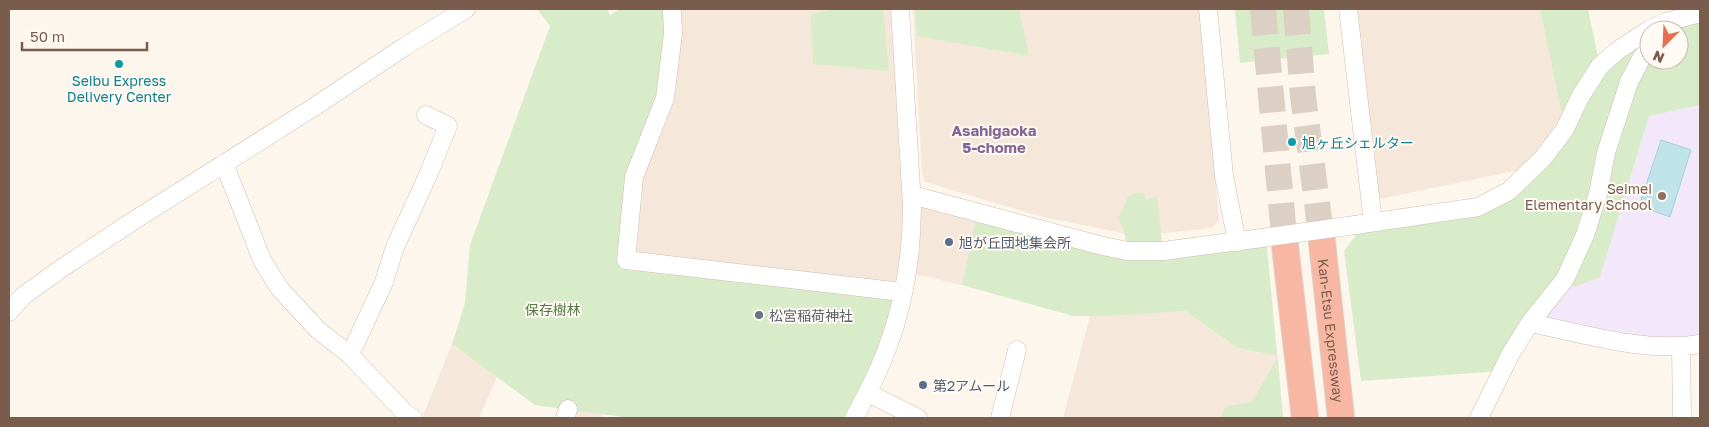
<svg xmlns="http://www.w3.org/2000/svg" width="1709" height="427" font-family="'Golos Text','Noto Sans JP',sans-serif">
  <style>
    .residential { fill: #f5e8da }
    .education { fill: #f3e8fa }
    .green { fill: #d8ecc9; fill-rule: evenodd }
    .water { fill: #bfe3e8; stroke: #a5d3da }
    .lines { fill: none; stroke-linecap: round; stroke-linejoin: round }
    .highway-tunnel { stroke: #dcd0c4; stroke-width: 26; stroke-dasharray: 26 13; stroke-linecap: butt }
    .minor-casing { stroke: #d1beb0; stroke-width: 19 }
    .highway-casing { stroke: #dad1cd; stroke-width: 28 }
    .minor { stroke: #fff; stroke-width: 18 }
    .highway { stroke: #f7b7a3; stroke-width: 26 }
    .minor-bridge-casing { stroke: #d1beb0; stroke-width: 19; stroke-linecap: butt }
    .minor-bridge { stroke: #fff; stroke-width: 18 }
    .culture-dot { fill: #0f9aa8; stroke: #fffaf3; stroke-width: 2 }
    .education-dot { fill: #8d6e63; stroke: #fffaf3; stroke-width: 2 }
    .service-dot { fill: #5c6f8a; stroke: #fffaf3; stroke-width: 2 }
    .worship-dot { fill: #6b7280; stroke: #fffaf3; stroke-width: 2 }
    .labels { text-anchor: middle; dominant-baseline: central; stroke-width: 4; stroke-linejoin: round; paint-order: stroke }
    .culture-label { font-size: 14px; fill: #0d838f; stroke: #fffaf3 }
    .education-label { font-size: 14px; fill: #785e54; stroke: #fffaf3; text-anchor: end }
    .service-label { font-size: 14px; fill: #4e5e75; stroke: #fffaf3; text-anchor: start }
    .park-label { font-size: 14px; fill: #537a41; stroke: #fffaf3 }
    .worship-label { font-size: 14px; fill: #5b616d; stroke: #fffaf3; text-anchor: start }
    .street-label { font-size: 14px; fill: #7a5c4d; stroke: #fffaf3 }
    .neighbourhood-label { font-size: 15px; font-weight: bold; fill: #846695; stroke: #fffaf3 }
  </style>
  <rect width="100%" height="100%" fill="#fdf6ec"/>
  <path class="residential" d="M680,9H900L912,195L977,213L962,285L906,272L902,292L626,260L634,177Z
    M913,9H1200L1219,220L1212,228L1136,236L1039,216L925,182L922,174Z
    M1348,9H1540L1565,129L1535,167L1370,201Z
    M1185,311L1238,348L1278,356L1283,418H1063L1090,316Z
    M452,344L497,377L479,418H422Z
    M568,409L602,413L601,418H565Z"/>
  <path class="education" d="M1700,105V344L1530,323L1565,279L1600,277L1649,115Z"/>
  <path class="green" d="M537,9H607L610,15L620,9H672L665,98L634,177L626,260L902,292L854,418H631L535,405L452,344L465,303L470,245L550,26Z
    M836,9H883L889,71L813,64L811,14Z
    M915,9H1019L1029,56L917,36Z
    M1235,9H1324L1329,54L1240,63Z
    M1540,9H1588L1600,66C1630,39 1661,21 1700,13V105L1649,116L1600,277L1574,287L1565,280C1541,309 1519,337 1502,371L1361,381L1344,251L1356,235L1355,225L1478,207L1509,191L1535,167L1565,129ZM1649,30H1679V60H1649Z
    M1143,192L1146,200L1157,197L1163,251L1262,238L1267,247L1283,418H1221L1225,407L1252,402L1278,356L1238,348L1185,311L1109,316H1073L962,285L977,213L1127,250L1124,229L1118,218L1129,195Z"/>
  <path class="water" d="M1661,140L1691,150L1670,217L1639,206Z"/>
  <g class="lines">
    <path class="highway-tunnel" d="M1263,9L1285,246
      M1296,9L1303,96L1322,242"/>
    <defs>
      <path id="minor" d="M672,9L673,34L665,98L634,177L626,260L902,292
        M1208,9L1224,176L1237,242
        M1348,9L1373,222
        M224,163L262,260L280,289L318,330L350,355L405,413L413,418
        M912,195L1099,245L1127,251H1163L1262,238
        M1355,225L1478,207L1509,191L1543,158L1565,129L1580,97L1600,66L1618,50L1649,30L1666,22L1700,13
        M9,312L23,296L62,268L133,221L314,107L404,47L466,9
        M1530,323L1565,279L1585,235L1598,194L1606,153L1629,82L1642,57L1649,51
        M1681,347L1682,418
        M350,355L384,282L395,247L428,175L448,126L426,115
        M868,393L918,418
        M565,418L568,409
        M854,418C866,396 878,373 887,349C904,304 912,252 912,205L900,9
        M1000,418L1017,350
        M1479,418L1511,353L1530,323C1585,334 1644,353 1700,344"/>
      <g id="highway">
        <path id="s1" d="M1322,242L1341,418"/>
        <path d="M1285,246L1305,418"/>
      </g>
    </defs>
    <use href="#minor" class="minor-casing"/>
    <use href="#highway" class="highway-casing"/>
    <use href="#minor" class="minor"/>
    <use href="#highway" class="highway"/>
    <defs>
      <path id="minor-bridge" d="M1262,238L1355,225"/>
    </defs>
    <use href="#minor-bridge" class="minor-bridge-casing"/>
    <use href="#minor-bridge" class="minor-bridge"/>
  </g>
  <g class="culture-dot">
    <circle cx="119" cy="64" r="5"/>
    <circle cx="1292" cy="142" r="5"/>
  </g>
  <circle class="education-dot" cx="1662" cy="196" r="5"/>
  <g class="service-dot">
    <circle cx="949" cy="242" r="5"/>
    <circle cx="923" cy="385" r="5"/>
  </g>
  <circle class="worship-dot" cx="759" cy="315" r="5"/>
  <g class="labels">
    <g class="culture-label">
      <text x="119" y="80">Seibu Express<tspan x="119" dy="16">Delivery Center</tspan></text>
      <text x="1302" y="142" text-anchor="start">旭ヶ丘シェルター</text>
    </g>
    <g class="education-label">
      <text x="1652" y="188">Seimei<tspan x="1652" dy="16">Elementary School</tspan></text>
    </g>
    <g class="service-label">
      <text x="959" y="242">旭が丘団地集会所</text>
      <text x="933" y="385">第2アムール</text>
    </g>
    <g class="park-label">
      <text x="553" y="309">保存樹林</text>
    </g>
    <g class="worship-label">
      <text x="769" y="315">松宮稲荷神社</text>
    </g>
    <g class="street-label">
      <text stroke="none"><textPath href="#s1" startOffset="89">Kan-Etsu Expressway</textPath></text>
    </g>
    <g class="neighbourhood-label">
      <text x="994" y="130">Asahigaoka<tspan x="994" dy="17">5-chome</tspan></text>
    </g>
  </g>
  <rect width="1709" height="427" fill="none" stroke="#7a5c4d" stroke-width="20"/>
  <g transform="translate(1664 45) rotate(204)"><circle r="24" fill="#fffaf3" stroke="#cabbb1"/>
  <path d="M0-4L9 19L0 12L-9 19Z" fill="#e76f51"/>
  <text y="-8" font-size="14" font-weight="bold" text-anchor="middle" fill="#7a5c4d">N</text>
  </g>
  <path d="M22 42v8h125v-8" fill="none" stroke="#7a5c4d" stroke-width="2.5"/>
  <text x="30" y="42" font-size="15" fill="#7a5c4d" stroke="#fffaf3" stroke-width="4" paint-order="stroke">50 m</text>
</svg>
